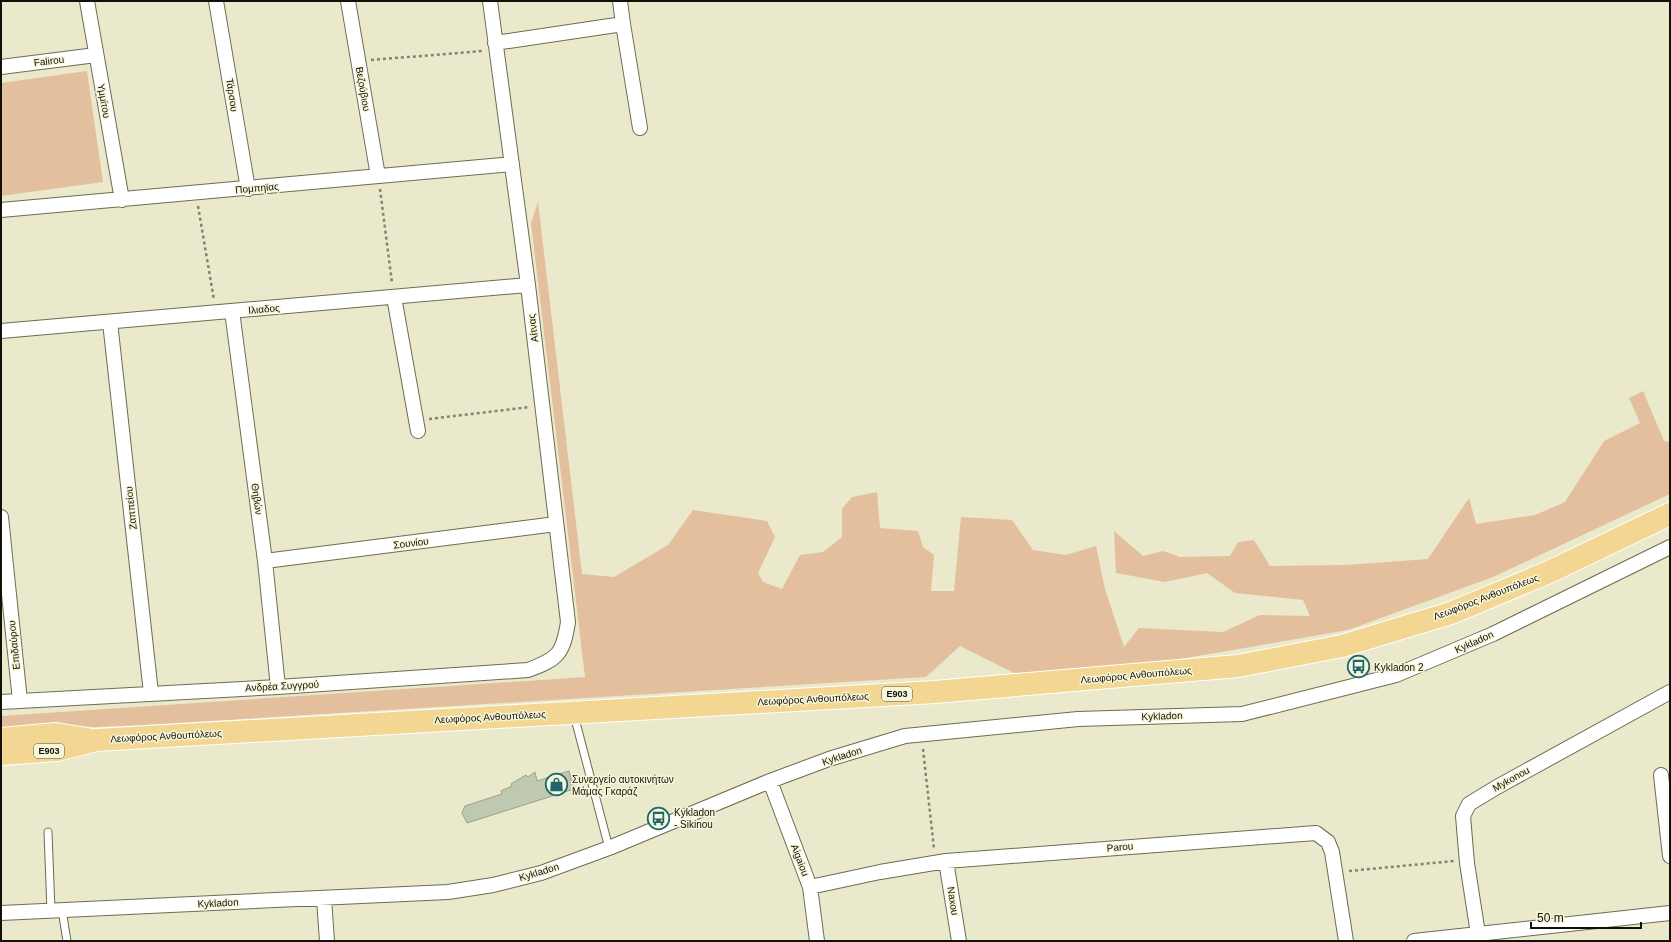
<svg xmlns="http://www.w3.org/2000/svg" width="1671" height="942" font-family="Arial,sans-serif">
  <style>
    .green { fill: #e3bf9d }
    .building { fill: #bfc9af; stroke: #98a288 }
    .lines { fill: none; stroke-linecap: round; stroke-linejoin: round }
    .service-casing { stroke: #6d6c53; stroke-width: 9 }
    .minor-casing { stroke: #6d6c53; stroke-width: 16 }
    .primary-casing { stroke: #fff; stroke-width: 24 }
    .path { stroke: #848370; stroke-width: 2.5; stroke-dasharray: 3 3; stroke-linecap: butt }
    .service { stroke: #fff; stroke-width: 7 }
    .minor { stroke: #fff; stroke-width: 14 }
    .primary { stroke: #f2d692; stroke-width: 22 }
    .labels { text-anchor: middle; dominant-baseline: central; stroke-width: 3; stroke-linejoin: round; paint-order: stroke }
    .shield { fill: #f8f6da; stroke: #575647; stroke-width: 1 }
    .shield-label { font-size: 9px; font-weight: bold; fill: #121108 }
    .street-label { font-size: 10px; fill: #121108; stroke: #f8f6da }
    .poi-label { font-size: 10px; fill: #121108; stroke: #f8f6da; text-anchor: start }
  </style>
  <rect width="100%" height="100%" fill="#eae9cc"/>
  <path class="green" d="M87,71L103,182L1,196V83Z
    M538,202L582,574L614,577L668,545L693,510L767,521L775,537L758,573L763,582L782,589L800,555L823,552L842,537V509L852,497L877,492L880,528L918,531L923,547L934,555L931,591H954L961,517L1012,520L1033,550L1066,555L1096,546L1105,589L1124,647L1139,628L1223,632L1260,615L1310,616L1303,600L1235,593L1207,573L1165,582L1116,573L1114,531L1143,556L1163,551L1180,557L1230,556L1238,542L1254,540L1270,566L1346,565L1428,559L1469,498L1476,524L1535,515L1565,502L1604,441L1640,423L1629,398L1643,391L1664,441L1670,442V494L1493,577L1348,630L1128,668L1016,674L960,646L926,677L144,725L1,731V716L585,677L531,223Z"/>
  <path class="building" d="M569,771L574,789L467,823L462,813L465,806L502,794L501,791L512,786L511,784L526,775L528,777L535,772L537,781Z"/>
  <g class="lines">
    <defs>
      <path id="service" d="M574,715L609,848
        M48,832L51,911
        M62,910L67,941"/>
      <path id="minor" d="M87,1L122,200
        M216,1L248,189
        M348,1L378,176
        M620,1L623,24
        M495,43L623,24L640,128
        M1,67L96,55
        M1,210L512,164
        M394,297L418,431
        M232,311L265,561L278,687
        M110,322L151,693
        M1,331L528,285
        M1,517L20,701
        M265,561L556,524
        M1,702L278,687L528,670C558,659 563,654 568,622L528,285L490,1
        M1661,775L1670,856
        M770,781L810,887L817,941
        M946,861L959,941
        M810,887L880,872L946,861L1316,833L1328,842L1332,852L1346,941
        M324,899L327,941
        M1,913L448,892L493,885L541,873L609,848L770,781L829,759L905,736L1078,719L1242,714L1396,675L1493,634L1670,547
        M1478,934L1467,863L1463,816L1469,804L1497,787L1670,692
        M1414,941L1670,913"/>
      <path id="primary" d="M1,739L56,734L87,739
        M1,754L57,750L96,740L935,692L1238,666L1342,646L1451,613L1549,572L1670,514"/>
    </defs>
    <use href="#service" class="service-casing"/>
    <use href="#minor" class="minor-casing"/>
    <use href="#primary" class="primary-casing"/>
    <path class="path" d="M371,60L483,51
      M380,189L392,283
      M198,206L214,300
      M429,419L530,407
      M923,749L934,849
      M1349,871L1454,861"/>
    <use href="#service" class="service"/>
    <use href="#minor" class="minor"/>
    <use href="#primary" class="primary"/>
  </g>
  <defs>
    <symbol id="bus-ring" viewBox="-11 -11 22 22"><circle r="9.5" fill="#f8f6da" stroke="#1a676d" stroke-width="1.5"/><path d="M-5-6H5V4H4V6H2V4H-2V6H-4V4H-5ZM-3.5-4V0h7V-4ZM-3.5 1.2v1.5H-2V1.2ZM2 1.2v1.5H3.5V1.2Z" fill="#1a676d"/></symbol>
    <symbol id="shop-ring" viewBox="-11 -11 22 22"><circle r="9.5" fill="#f8f6da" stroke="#1a676d" stroke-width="1.5"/><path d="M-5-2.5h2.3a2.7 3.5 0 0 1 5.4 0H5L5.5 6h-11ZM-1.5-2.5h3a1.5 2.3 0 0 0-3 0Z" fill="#1a676d"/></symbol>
  </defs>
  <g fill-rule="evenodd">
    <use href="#bus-ring" x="1346" y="654" width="25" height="25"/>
    <use href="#shop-ring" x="544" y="772" width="25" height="25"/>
    <use href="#bus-ring" x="646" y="806" width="25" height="25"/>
  </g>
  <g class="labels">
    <g class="shield">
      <rect x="882" y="687" width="30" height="14" rx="3"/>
      <rect x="34" y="744" width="30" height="14" rx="3"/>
    </g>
    <g class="shield-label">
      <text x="897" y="694">E903</text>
      <text x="49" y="751">E903</text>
    </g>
    <g class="street-label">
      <text transform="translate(49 61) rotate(-7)">Falirou</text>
      <text transform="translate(363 89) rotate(80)">Βεζούβιου</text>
      <text transform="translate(232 95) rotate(81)">Τάρσου</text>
      <text transform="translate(104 101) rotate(80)">Υμμίτου</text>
      <text transform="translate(257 188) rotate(-5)">Πομπηϊας</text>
      <text transform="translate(264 309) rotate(-5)">Ιλιαδος</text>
      <text transform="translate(533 328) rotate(-97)">Αίτνας</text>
      <text transform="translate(257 499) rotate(82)">Θηβών</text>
      <text transform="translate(131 508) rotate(-96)">Ζαππείου</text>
      <text transform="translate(411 543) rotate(-7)">Σουνίου</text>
      <text transform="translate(1486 597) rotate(-21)">Λεωφόρος Ανθουπόλεως</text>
      <text transform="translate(1474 642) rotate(-24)">Kykladon</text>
      <text transform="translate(14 645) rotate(-96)">Επιδαύρου</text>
      <text transform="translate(1136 675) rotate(-5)">Λεωφόρος Ανθουπόλεως</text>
      <text transform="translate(282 686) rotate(-3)">Ανδρέα Συγγρού</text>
      <text transform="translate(813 699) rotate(-3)">Λεωφόρος Ανθουπόλεως</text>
      <text transform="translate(1162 716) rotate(-2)">Kykladon</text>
      <text transform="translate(490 717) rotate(-3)">Λεωφόρος Ανθουπόλεως</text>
      <text transform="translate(166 736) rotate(-3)">Λεωφόρος Ανθουπόλεως</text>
      <text transform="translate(842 756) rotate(-18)">Kykladon</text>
      <text transform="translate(1511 779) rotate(-29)">Mykonou</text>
      <text transform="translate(1120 847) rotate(-5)">Parou</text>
      <text transform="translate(800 860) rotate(69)">Aigaiou</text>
      <text transform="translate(539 872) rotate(-17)">Kykladon</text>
      <text transform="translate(953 901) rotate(81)">Naxou</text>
      <text transform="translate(218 903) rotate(-3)">Kykladon</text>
    </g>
    <g class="poi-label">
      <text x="1374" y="667">Kykladon 2</text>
      <text x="572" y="779">Συνεργείο αυτοκινήτων<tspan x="572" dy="12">Μάμας Γκαράζ</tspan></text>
      <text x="674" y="812">Kykladon<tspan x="674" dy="12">- Sikinou</tspan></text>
    </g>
  </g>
  <rect width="1671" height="942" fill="none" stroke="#121108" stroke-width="4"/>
  <path d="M1531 922v6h110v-6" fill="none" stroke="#121108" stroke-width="2"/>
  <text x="1537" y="922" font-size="12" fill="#121108" stroke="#f8f6da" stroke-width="3" paint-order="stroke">50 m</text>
</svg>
